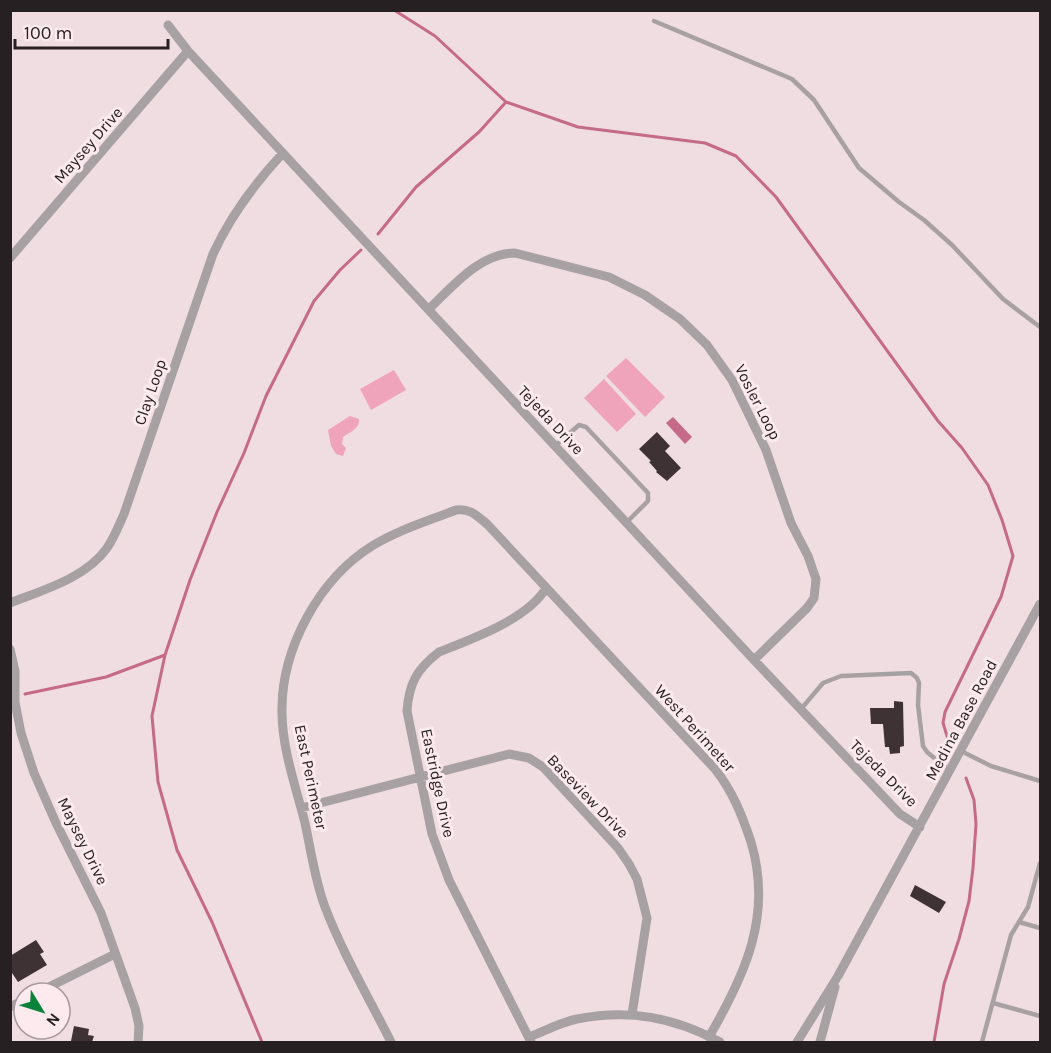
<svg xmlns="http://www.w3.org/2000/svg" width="1051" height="1053" font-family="Karla,sans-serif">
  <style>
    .green { fill: #f0a4bb }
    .water { fill: #c56a88 }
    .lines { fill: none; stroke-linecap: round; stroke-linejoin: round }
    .stream { stroke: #c56a88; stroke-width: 3 }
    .building { fill: #3f3235 }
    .service { stroke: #a8a1a3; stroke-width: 4.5 }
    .minor { stroke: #a8a1a3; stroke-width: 9 }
    .labels { text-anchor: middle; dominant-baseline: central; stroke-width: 6; stroke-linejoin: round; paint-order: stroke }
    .street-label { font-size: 16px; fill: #272022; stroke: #fdeaef }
  </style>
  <rect width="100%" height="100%" fill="#efdde2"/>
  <path class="green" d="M626,358L665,397L645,417L606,376Z
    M394,370L406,390L371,410L360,389Z
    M604,379L636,414L617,432L584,398Z
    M350,416L359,419C360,429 350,432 343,437L342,444L346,448L343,456L336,454L331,446L328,430Z"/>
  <path class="water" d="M673,417L692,437L685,444L666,423Z"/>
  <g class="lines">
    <path class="stream" d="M394,10L435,36L506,102L578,127L705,143L736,156L776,197L938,421L962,448L988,485L1002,520L1013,556L1001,597L945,712L943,723L948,739
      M378,234L416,187L479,132L506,102
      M25,694L106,677L165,655
      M262,1042L212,922L177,850L158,782L152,716L165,655L190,580L217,512L244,453L266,396L314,301L340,270L361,250
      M934,1042L944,984L959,939L969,901L973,868L976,824L974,800L966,778"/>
  </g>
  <path class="building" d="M657,432L670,446L665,451L681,468L667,481L656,472L657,471L649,462L651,461L639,449Z
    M894,701L903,702L904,746L900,747V753L890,754L889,747H885L883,724H871L870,708H894Z
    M915,885L946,902L939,913L910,896Z
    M36,940L44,952L40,954L47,965L18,982L10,970V956Z
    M74,1026L89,1029L88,1035L94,1036L92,1042L71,1041Z"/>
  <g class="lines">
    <path class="service" d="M654,21L792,79L814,100L859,168L899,202L924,220L952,245L1003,299L1040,327
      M555,446L579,425L586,427L648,493V501L627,522
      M801,709L823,683L841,676L911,673L917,678L919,683L918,705L923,746L927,752L950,771
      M961,751L991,766L1040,781
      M1019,922L1040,928
      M993,1003L1040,1016
      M982,1042L1011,935L1028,907L1040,863"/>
    <path class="minor" d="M168,25L188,51L754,660L900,814L920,827
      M10,258L188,51
      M429,309C453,286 480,253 515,253L609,277L645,295L680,319L707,345L732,380L766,450L791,523L808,556L816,579L814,598L807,608L754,660
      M10,603C43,590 86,578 107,548C114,538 119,525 124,514L213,254C230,217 256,182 283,153
      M10,649L15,671V702L21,733L34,773L56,823L101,913L135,1008L139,1026L138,1042
      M301,808L509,754L529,758L543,767L618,848L629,864L637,879L647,918L632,1014
      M37,993L115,954
      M10,1007L24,1000
      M529,1037C545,1031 561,1022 577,1019C630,1009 673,1017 720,1042
      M391,1042C369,998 343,954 325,907C315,881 311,851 305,823C296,787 282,749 282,712C281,649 319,579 372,546C398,530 428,521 456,510C470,508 476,515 487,524L715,769C733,792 742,815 751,842C773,915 745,975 709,1037
      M531,1042L449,880L432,834L407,711C409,683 417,669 439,652C472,639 528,619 546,588
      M797,1042L838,976L1040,604
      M820,1042L835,987"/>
  </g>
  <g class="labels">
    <g class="street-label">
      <text transform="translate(88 145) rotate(-49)">Maysey Drive</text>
      <text transform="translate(150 392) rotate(-71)">Clay Loop</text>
      <text transform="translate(758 402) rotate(63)">Vosler Loop</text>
      <text transform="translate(551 420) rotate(47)">Tejeda Drive</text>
      <text transform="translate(961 720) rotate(-62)">Medina Base Road</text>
      <text transform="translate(695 728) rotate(48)">West Perimeter</text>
      <text transform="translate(884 773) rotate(45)">Tejeda Drive</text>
      <text transform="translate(311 777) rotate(78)">East Perimeter</text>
      <text transform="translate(438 783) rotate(78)">Eastridge Drive</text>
      <text transform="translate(588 796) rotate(46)">Baseview Drive</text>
      <text transform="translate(83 841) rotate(64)">Maysey Drive</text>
    </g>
  </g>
  <rect width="1051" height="1053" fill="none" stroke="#272022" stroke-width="24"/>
  <g transform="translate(42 1011) rotate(128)"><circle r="28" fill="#fdeaef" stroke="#a7999d" stroke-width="1.5"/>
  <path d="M0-4.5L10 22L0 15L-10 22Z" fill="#0c833b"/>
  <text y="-9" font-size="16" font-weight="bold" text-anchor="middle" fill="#272022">N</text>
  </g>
  <path d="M15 39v9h153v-9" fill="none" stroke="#272022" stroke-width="3"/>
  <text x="24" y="39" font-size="18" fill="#272022" stroke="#fdeaef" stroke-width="4.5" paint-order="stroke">100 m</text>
</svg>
